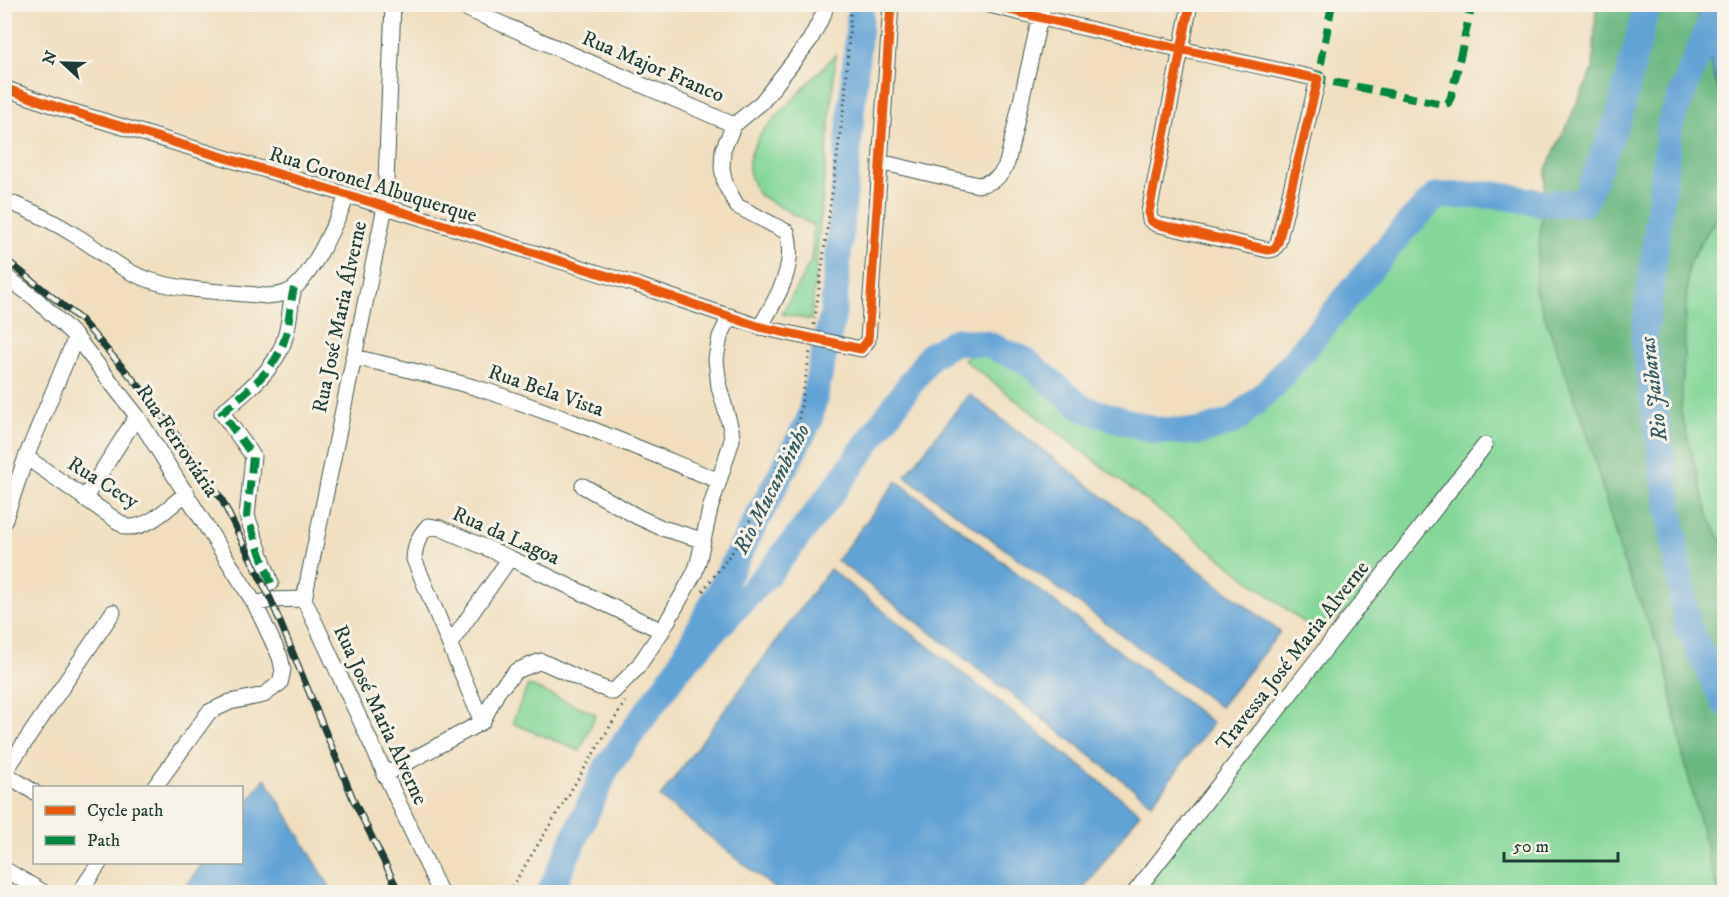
<svg xmlns="http://www.w3.org/2000/svg" width="1729" height="897" font-family="'IM FELL DW Pica',serif">
  <style>
    .green { fill: #84d799; stroke: #528a66; stroke-width: 1.5 }
    .forest { fill: #6bb881; stroke: #457a5a; stroke-width: 1.5 }
    .water { fill: #62a3d6; stroke: #407085; stroke-width: 1.5 }
    .lines { fill: none; stroke-linecap: round; stroke-linejoin: round }
    .river { stroke: #62a3d6; stroke-width: 27 }
    .minor-casing { stroke: #3e5549; stroke-width: 17 }
    .path { stroke: #3e5549; stroke-width: 3; stroke-dasharray: 1.5 4.5; stroke-linecap: butt }
    .minor { stroke: #fff; stroke-width: 15 }
    .rail-casing { stroke: #1f3d34; stroke-width: 7 }
    .rail { stroke: #f7f3e8; stroke-width: 4.5; stroke-dasharray: 14; stroke-linecap: butt }
    .quiet { stroke: #00873e; stroke-width: 8; stroke-dasharray: 15 8; stroke-linecap: butt }
    .cycleway-casing { stroke: #f7f3e8; stroke-width: 13 }
    .cycleway { stroke: #e8590c; stroke-width: 9 }
    .labels { text-anchor: middle; dominant-baseline: central; stroke-width: 6; stroke-linejoin: round; paint-order: stroke }
    .street-label { font-size: 21px; fill: #1f3d34; stroke: #f7f3e8 }
    .water-label { font-size: 22px; font-style: italic; fill: #335c65; stroke: #f7f3e8 }
  </style>
  <rect width="100%" height="100%" fill="#f7f3e8"/>
  <filter id="ink" filterUnits="userSpaceOnUse"><feTurbulence type="fractalNoise" baseFrequency=".0167" numOctaves="2"/><feDisplacementMap in="SourceGraphic" scale="12" xChannelSelector="R" yChannelSelector="G"/><feConvolveMatrix kernelMatrix="1 2 1 2 8 2 1 2 1" color-interpolation-filters="sRGB"/></filter>
  <filter id="wash" filterUnits="userSpaceOnUse"><feTurbulence type="fractalNoise" baseFrequency=".008" numOctaves="4" result="noise"/><feDisplacementMap in="SourceGraphic" scale="24" xChannelSelector="R" yChannelSelector="G"/><feGaussianBlur stdDeviation="1.35" result="paint"/><feColorMatrix in="noise" values="0 0 0 0 0 0 0 0 0 0 0 0 0 0 0 0 0 1.4 0 .05"/><feComposite in="paint" operator="in"/></filter>
  <g filter="url(#wash)">
    <rect width="100%" height="100%" fill="#f0debe"/>
    <path class="green" d="M836,54L811,320L782,314L811,261L814,226L759,195C743,168 747,157 762,132Z
      M1496,195L1543,203L1535,290L1587,432L1623,561L1665,662L1683,755L1719,892H1136L1357,606L1315,631L964,360L986,344L1025,360L1082,408L1154,430L1199,432L1234,421L1272,387L1401,232L1436,196Z
      M1724,204V545L1709,518L1681,413L1688,265Z
      M528,685L596,714L580,751L512,723Z"/>
    <path class="forest" d="M1596,5H1695L1724,112V204L1688,265L1681,413L1709,518L1724,545V892H1719L1714,879L1683,755L1665,662L1623,561L1587,432L1535,290L1546,169L1593,69Z"/>
    <path class="water" d="M1695,5H1724V112Z
      M969,394L1280,632L1220,707L905,476Z
      M897,481L1213,723L1152,803L837,560Z
      M830,569L1140,813L1081,892H779L660,797Z
      M265,778L333,892H181L203,863L242,862V810Z"/>
    <g class="lines">
      <path class="river" d="M1718,4L1670,124L1644,340L1687,625L1724,702
        M678,669L773,568L832,493L931,355L956,341L986,344L1025,360L1082,408L1154,430L1199,432L1234,421L1272,387L1401,232L1436,196L1496,195L1543,203H1584L1620,114L1647,4
        M550,892L607,767L678,669L809,421L833,314L861,4"/>
    </g>
  </g>
  <g filter="url(#ink)">
    <g class="lines">
      <defs>
        <path id="minor" d="M456,4L734,125
          M986,4C1096,33 1207,54 1318,79L1278,243L1274,249L1268,250L1156,224L1150,220L1149,212L1190,4
          M4,88L57,107L348,195L637,285L760,327L861,349L868,340L891,4
          M880,162L978,185C994,182 1001,177 1007,163L1043,4
          M4,200C30,210 55,222 78,237C100,250 119,269 144,278C176,291 231,292 266,296C276,295 285,295 293,289C315,272 336,220 348,195
          M4,275L36,299L76,337L137,416L255,604L280,657L283,670L280,683L264,695L230,702L209,712L154,788
          M760,327C777,298 797,266 787,232L737,206L725,184L722,168L723,149L734,125L762,102L810,40L824,13L826,4
          M353,357C399,367 445,378 490,392C568,418 643,450 719,481
          M26,457L126,527C150,529 169,506 187,493
          M583,486L638,517L662,528L702,540
          M84,499L137,416
          M4,522L26,457L76,337
          M271,583L247,516L253,456L222,413C247,390 278,369 286,334C290,319 290,303 294,288
          M304,599L385,207L393,4
          M304,599L440,892
          M255,604L271,600L304,599
          M450,644L510,558
          M482,722L414,559C415,545 418,537 428,526L440,528L510,558L662,631
          M384,775L482,722L498,691L516,671L541,661L589,683L613,692L637,668L662,631L695,572L699,559L710,509L732,440L731,429L719,387L716,359L720,337L730,316
          M34,792L4,773L113,612
          M4,869L43,892
          M80,892L100,862
          M1135,892L1485,445"/>
      </defs>
      <use href="#minor" class="minor-casing"/>
      <path class="path" d="M814,325L845,98L851,4
        M703,591L736,547L797,429L810,352
        M509,892L625,702"/>
      <use href="#minor" class="minor"/>
      <defs>
        <path id="rail" d="M4,258L81,320L152,401L221,498L271,600L354,801L399,892"/>
      </defs>
      <use href="#rail" class="rail-casing"/>
      <use href="#rail" class="rail"/>
      <path class="quiet" d="M1332,4L1318,79L1443,104L1448,103L1451,97L1472,4
        M271,583L247,516L253,456L222,413C247,390 278,369 286,334C290,319 290,303 294,288"/>
      <defs>
        <path id="cycleway" d="M986,4C1096,33 1207,54 1318,79L1278,243L1274,249L1268,250L1156,224L1150,220L1149,212L1190,4
          M4,88L57,107L348,195L637,285L760,327L861,349L868,340L891,4"/>
      </defs>
      <use href="#cycleway" class="cycleway-casing"/>
      <use href="#cycleway" class="cycleway"/>
    </g>
  </g>
  <g class="labels">
    <g class="street-label">
      <text transform="translate(653 67) rotate(23)">Rua Major Franco</text>
      <text transform="translate(373 185) rotate(17)">Rua Coronel Albuquerque</text>
      <text transform="translate(340 317) rotate(-78)">Rua José Maria Álverne</text>
      <text transform="translate(546 391) rotate(19)">Rua Bela Vista</text>
      <text transform="translate(177 441) rotate(56)">Rua Ferroviária</text>
      <text transform="translate(103 483) rotate(32)">Rua Cecy</text>
      <text transform="translate(506 536) rotate(24)">Rua da Lagoa</text>
      <text transform="translate(1293 656) rotate(-52)">Travessa José Maria Alverne</text>
      <text transform="translate(380 715) rotate(65)">Rua José Maria Alverne</text>
    </g>
    <g class="water-label">
      <text transform="translate(1654 389) rotate(-97)">Rio Jaibaras</text>
      <text transform="translate(772 489) rotate(-63)">Rio Mucambinho</text>
    </g>
  </g>
  <rect width="1729" height="897" fill="none" stroke="#f7f3e8" stroke-width="24"/>
  <rect x="33" y="786" width="210" height="78" fill="#f7f3e8" stroke="#a1aaa0" stroke-width="1.5"/>
  <rect x="45" y="806" width="30" height="9" fill="#e8590c" stroke="#a1aaa0" stroke-width="1.5"/>
  <text x="87" y="816" font-size="18" fill="#1f3d34">Cycle path</text>
  <rect x="45" y="836" width="30" height="9" fill="#00873e" stroke="#a1aaa0" stroke-width="1.5"/>
  <text x="87" y="846" font-size="18" fill="#1f3d34">Path</text>
  <g transform="translate(63 63) rotate(292)" stroke="#f7f3e8" stroke-width="4.5" paint-order="stroke">
  <path d="M0-4.5L10 22L0 15L-10 22Z" fill="#1f3d34"/>
  <text y="-9" font-size="16" font-weight="bold" text-anchor="middle" fill="#1f3d34">N</text>
  </g>
  <path d="M1504 852v9h114v-9" fill="none" stroke="#1f3d34" stroke-width="3"/>
  <text x="1513" y="852" font-size="18" fill="#1f3d34" stroke="#f7f3e8" stroke-width="4.5" paint-order="stroke">50 m</text>
</svg>
